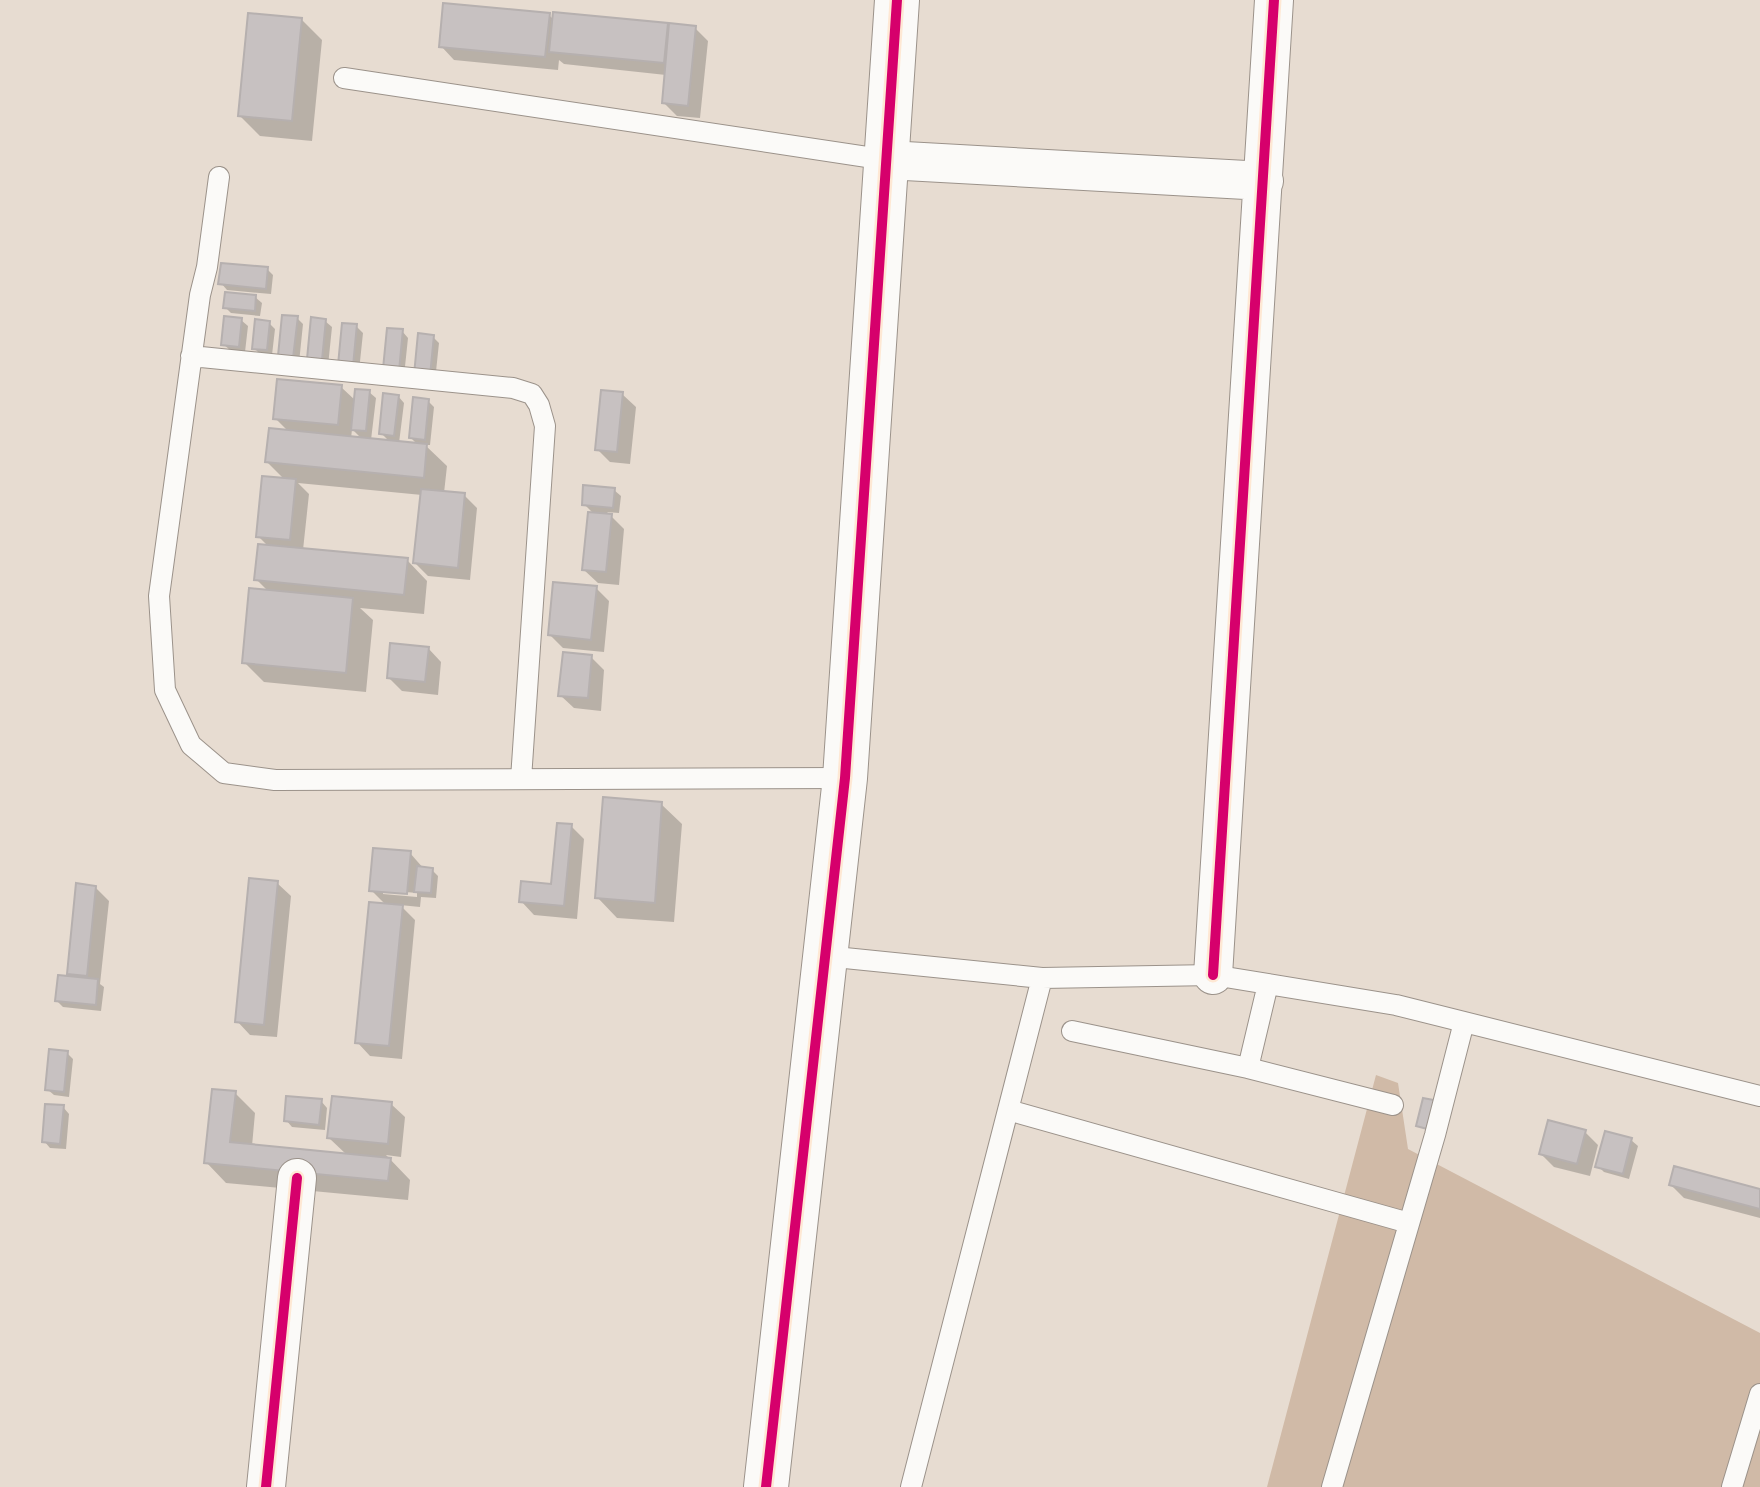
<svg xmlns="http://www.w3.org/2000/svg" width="1760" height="1487" font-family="'Nunito Sans',sans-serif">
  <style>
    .forest { fill: #d0baa7 }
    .shadow { fill: #0003; fill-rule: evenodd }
    .building { fill: #c7c1c1; stroke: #b6b0af; stroke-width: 2 }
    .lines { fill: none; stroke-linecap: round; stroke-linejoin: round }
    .service-casing { stroke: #9b928a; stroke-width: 22 }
    .minor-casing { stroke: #9b928a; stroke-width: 40 }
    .tertiary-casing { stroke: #9b928a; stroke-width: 46 }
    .service { stroke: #fbfaf8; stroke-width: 20 }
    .minor { stroke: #fbfaf8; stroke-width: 38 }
    .tertiary { stroke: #fbfaf8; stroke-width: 44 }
    .cycleway-casing { stroke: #fee8d4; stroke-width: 15 }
    .cycleway { stroke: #d6006c; stroke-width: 10 }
  </style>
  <rect width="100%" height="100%" fill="#e7dcd1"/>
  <path class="forest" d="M1376,1075L1398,1083L1408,1149L1760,1333V1487H1267Z"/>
  <path class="shadow" d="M549,15L554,20V15L695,28L708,41L700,118L677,116L664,103L666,75L564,64L559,60L558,70L454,60L441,46Z
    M302,20L322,40L312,141L260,136L240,116Z
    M267,269L273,275L271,294L227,290L221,283Z
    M255,297L262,303L260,316L231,313L225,307Z
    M297,318L303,324L299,363L286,361Z
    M241,320L248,326L245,352L230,350L223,344Z
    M325,321L332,327L328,366L315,364Z
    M269,323L275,329L272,355L260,354L254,348Z
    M356,326L363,333L359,371L340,364Z
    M402,331L408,338L404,376L391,375Z
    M433,337L439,343L435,381H423Z
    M341,387L356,401L369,392L376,398L371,440L390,442L381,433L398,396L404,403L399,443L418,445L411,438L428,401L434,407L430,445H425L447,466L444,493L464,495L477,508L470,580L428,576L415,563L422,495L298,483L309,494L303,550L407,560L427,581L424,614L360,608L373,620L366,692L264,682L244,662L269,592L256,579L269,547L258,536L285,480L267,462L290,433L275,418ZM352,429L363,440L351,439Z
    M622,394L636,407L630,464L610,462L597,449Z
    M614,490L621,496L619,513L607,512L624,529L619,585L598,583L584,570L594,514L584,504Z
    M596,588L609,601L604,652L563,648L550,635Z
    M428,648L441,662L438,695L402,691L389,678Z
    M591,657L604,670L601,711L574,708L560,695Z
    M661,804L682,824L674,922L617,918L597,897Z
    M571,826L584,839L577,919L534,915L521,901L552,886Z
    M410,853L424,869L432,870L438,876L436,898L421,897L420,907L400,905L415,920L402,1059L370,1056L357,1042L387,906L371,890ZM383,890L417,893V897L383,894Z
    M277,883L291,896L277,1037L250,1035L237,1021Z
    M95,887L109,901L100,984L104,987L101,1011L63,1007L57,1001L75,978L69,973Z
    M67,1053L73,1059L69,1097L54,1095L47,1089Z
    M235,1093L255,1113L252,1146L347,1155L329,1138L391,1104L405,1117L401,1157L386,1155L410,1180L408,1200L226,1183L206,1162Z
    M321,1101L327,1108L325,1130L292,1127L286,1120Z
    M63,1107L69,1114L66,1149L50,1148L44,1141Z
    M1585,1132L1598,1145L1590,1176L1554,1167L1541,1154Z
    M1631,1140L1638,1146L1629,1179L1604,1172L1598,1166Z
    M1671,1185L1760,1191V1218L1684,1198Z"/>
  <path class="building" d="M443,3L550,13L545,57L439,47Z
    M553,12L668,23L664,63L549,52Z
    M248,13L302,18L292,121L238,116Z
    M669,23L696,26L688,106L662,103Z
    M221,263L268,267L266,289L218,284Z
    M225,292L256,295L255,311L223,308Z
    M282,315L298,316L293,358L278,356Z
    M224,316L242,318L239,347L221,345Z
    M311,317L326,319L322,360L307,359Z
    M255,319L270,321L267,350L252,349Z
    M342,323L357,324L353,366L338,365Z
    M387,328L403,329L399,371L383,369Z
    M418,333L434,335L430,376L414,375Z
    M277,379L342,385L338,425L273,419Z
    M355,389L370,390L366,431L351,430Z
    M601,390L623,392L617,452L595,450Z
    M383,393L399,395L394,436L379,434Z
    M413,397L429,399L425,440L409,438Z
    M269,428L427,444L424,478L265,462Z
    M262,476L296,479L290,540L256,537Z
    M583,485L615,488L613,508L582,505Z
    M421,489L465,493L458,568L413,563Z
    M588,512L612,514L606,572L582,570Z
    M258,544L408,558L404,595L254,580Z
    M553,582L597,586L591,640L548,635Z
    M249,588L353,598L346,673L242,663Z
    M390,643L429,647L425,682L387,678Z
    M563,652L592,655L588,698L558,696Z
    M603,797L662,802L655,903L595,898Z
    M557,823L572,824L564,906L519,902L521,881L551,884Z
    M373,848L411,851L407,894L369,891Z
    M417,866L433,868L431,893L414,892Z
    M249,878L278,881L264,1025L235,1022Z
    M76,883L96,886L87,976L67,974Z
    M369,902L403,905L389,1046L355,1043Z
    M58,975L98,979L96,1005L55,1001Z
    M49,1049L68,1051L64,1092L45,1090Z
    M212,1089L236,1091L230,1142L391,1158L388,1181L204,1163Z
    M286,1096L322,1099L319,1125L284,1121Z
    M332,1096L392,1102L388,1144L327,1138Z
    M1423,1098L1439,1101L1431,1130L1416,1126Z
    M45,1104L64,1105L60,1144L42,1142Z
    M1548,1120L1586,1130L1577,1164L1539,1154Z
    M1605,1131L1632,1138L1623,1174L1595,1167Z
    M1674,1166L1760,1189V1209L1669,1185Z"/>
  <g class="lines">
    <defs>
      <path id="service" d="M344,78L887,160
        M219,177L207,267L200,295L159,596L165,690L191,745L224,773L275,780L845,778
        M191,356L513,388L532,394L539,405L545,426L521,779
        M825,956L1042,978
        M1072,1031L1248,1068L1393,1105
        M1248,1068L1268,984
        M1008,1110L1409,1223
        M911,1487L1042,978L1213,975L1396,1005L1760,1096
        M1332,1487L1435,1135L1464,1022
        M1732,1487L1760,1394"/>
      <path id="minor" d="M887,160L1264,181
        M1213,975L1274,0
        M266,1487L297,1178"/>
      <path id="tertiary" d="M766,1487L845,778L897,0"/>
    </defs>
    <use href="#service" class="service-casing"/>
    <use href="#minor" class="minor-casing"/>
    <use href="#tertiary" class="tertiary-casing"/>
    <use href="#service" class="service"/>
    <use href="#minor" class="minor"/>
    <use href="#tertiary" class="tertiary"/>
    <defs>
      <path id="cycleway" d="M1213,975L1274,0
        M266,1487L297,1178
        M766,1487L845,778L897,0"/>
    </defs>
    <use href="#cycleway" class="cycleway-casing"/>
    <use href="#cycleway" class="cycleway"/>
  </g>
</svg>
